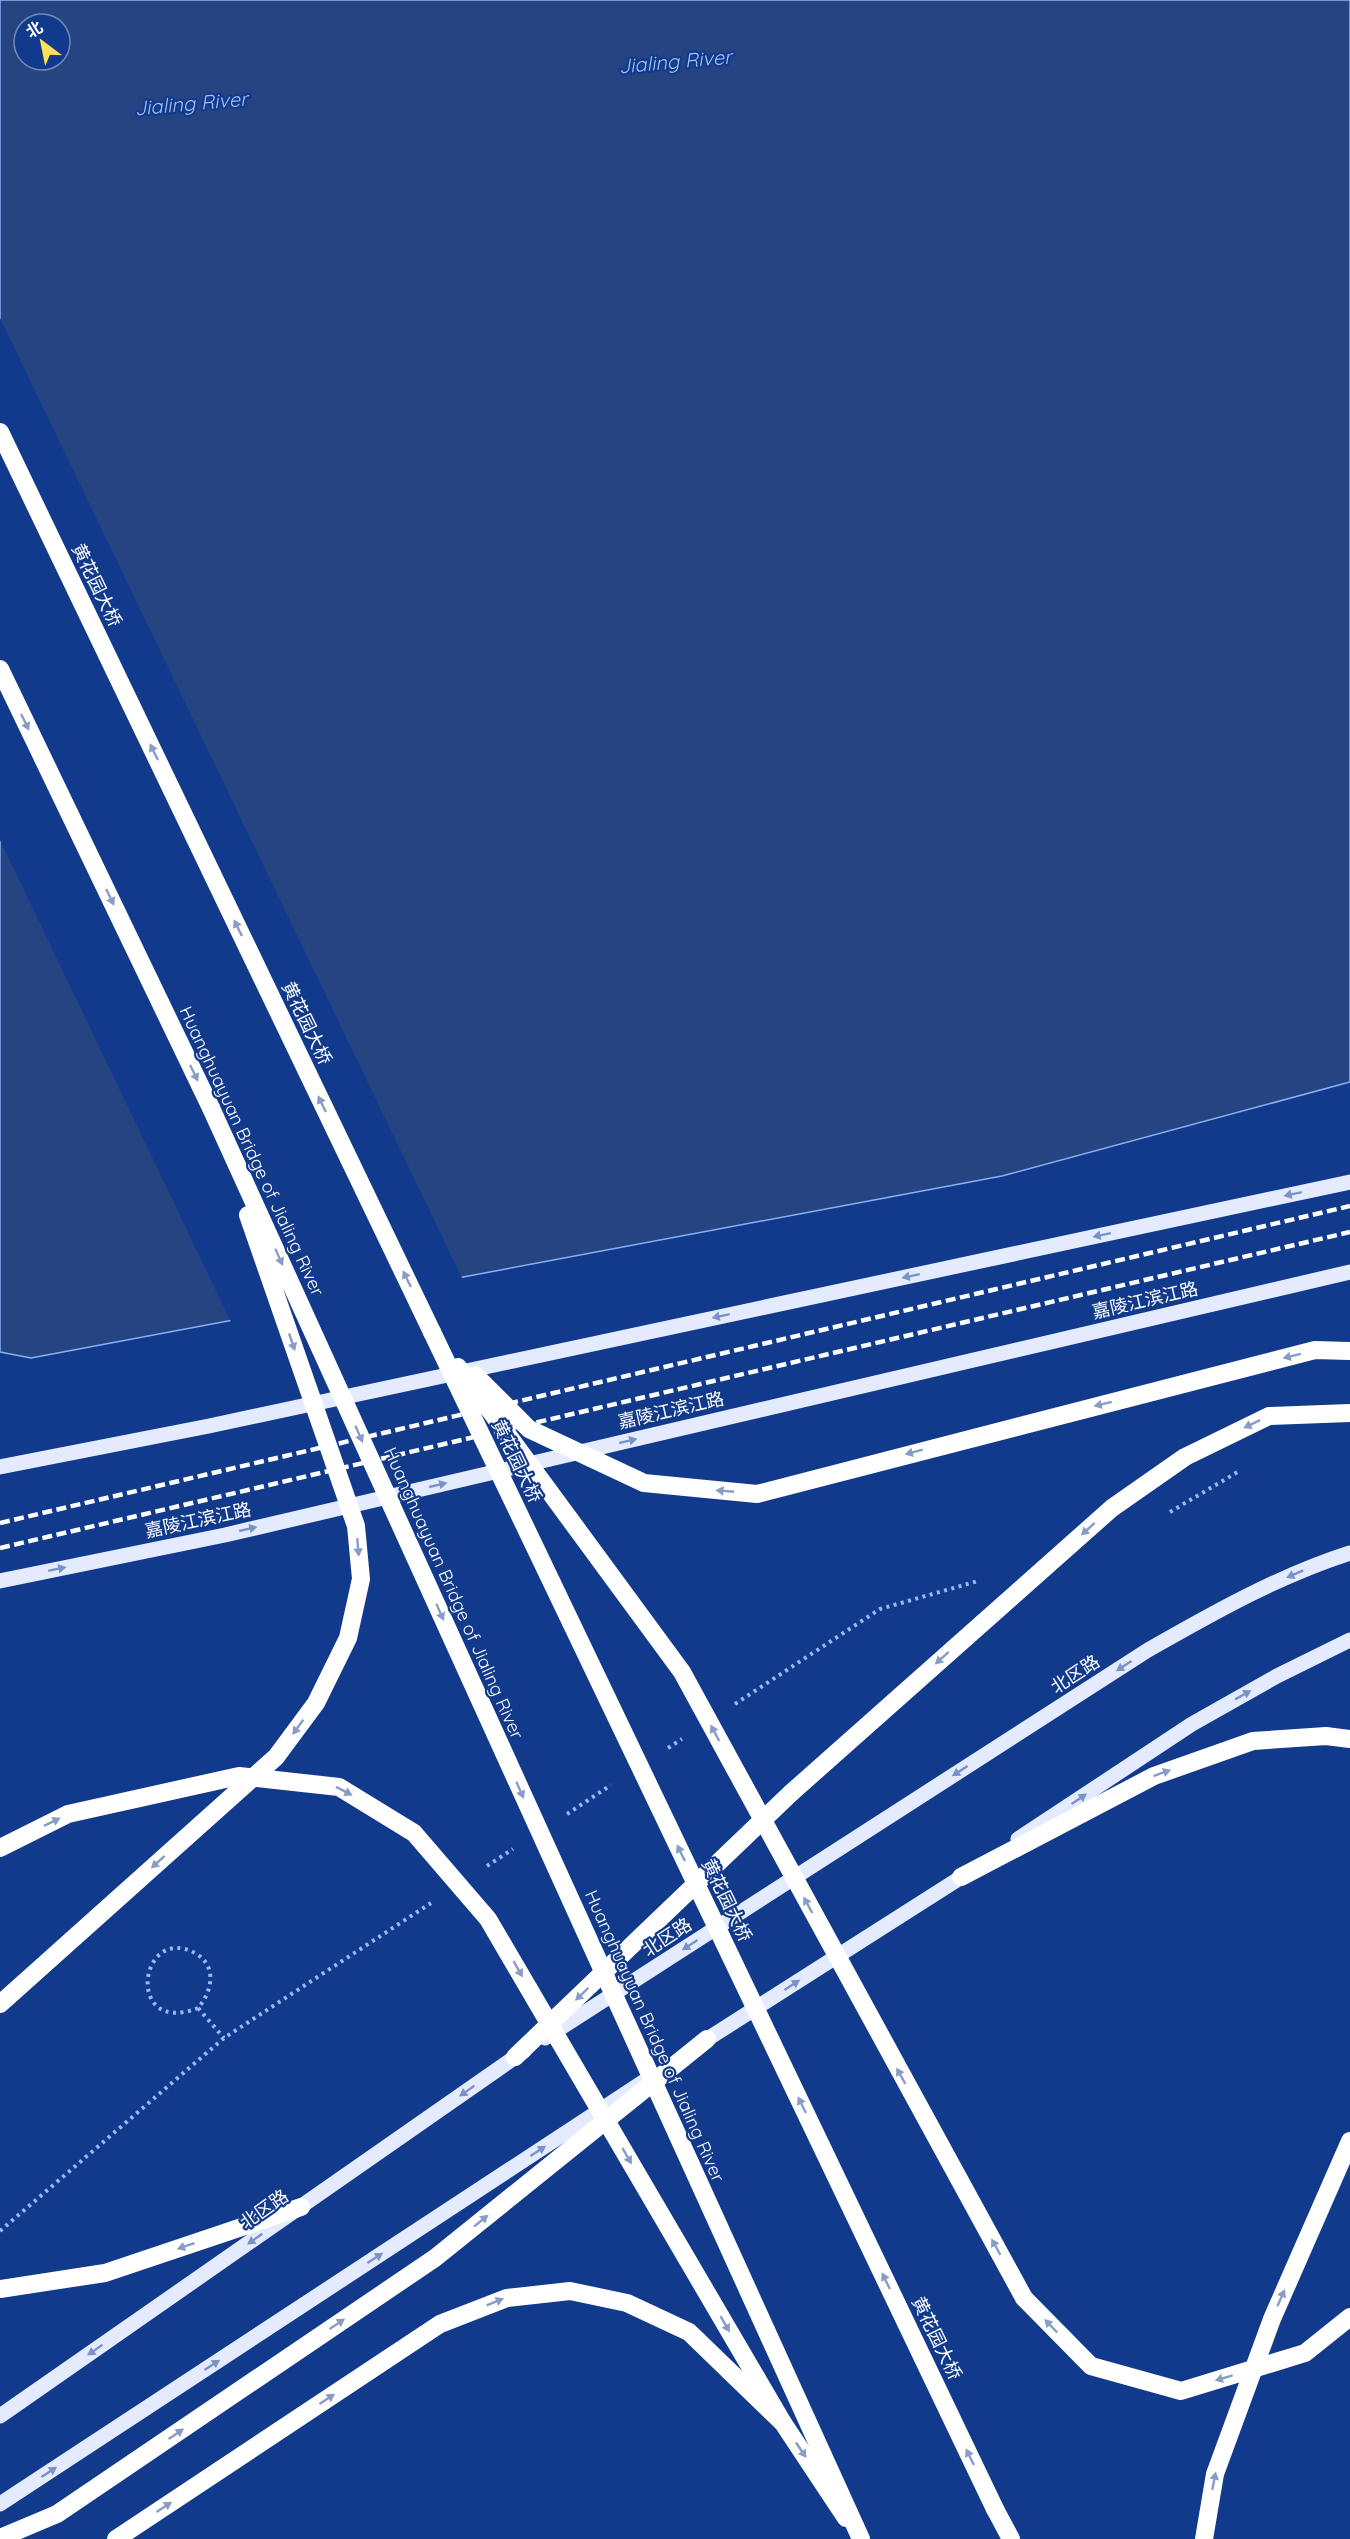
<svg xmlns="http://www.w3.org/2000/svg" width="1350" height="2539" font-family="Quicksand,'Noto Sans SC',sans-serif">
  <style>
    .water { fill: #274482; stroke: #8bb0f5; stroke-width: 1.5; fill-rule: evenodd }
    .pier { fill: #123a8c }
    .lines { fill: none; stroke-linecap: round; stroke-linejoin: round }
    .path { stroke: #9ab8f1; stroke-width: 4; stroke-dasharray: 3 4.5; stroke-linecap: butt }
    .major { stroke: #e4ebff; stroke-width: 15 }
    .highway { stroke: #fff; stroke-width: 18 }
    .rail { stroke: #fff; stroke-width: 4.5; stroke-dasharray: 10 4.5; stroke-linecap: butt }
    .highway-bridge { stroke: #fff; stroke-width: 18 }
    .oneway { fill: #889cc6 }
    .oneway2 { fill: #7b92c6 }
    .labels { text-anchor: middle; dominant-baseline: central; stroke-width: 4.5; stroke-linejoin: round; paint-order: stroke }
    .street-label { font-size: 18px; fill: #fff; stroke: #123a8c }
    .water-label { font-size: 20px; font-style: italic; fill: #a5c2f8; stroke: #123a8c }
  </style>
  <rect width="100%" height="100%" fill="#123a8c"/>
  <path class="water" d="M0,0H1350V1082L1002,1176L31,1358L0,1352ZM24,24H60V60H24Z"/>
  <path class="pier" d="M0,318L463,1280L232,1324L0,840Z"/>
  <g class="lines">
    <path class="path" d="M1170,1512L1241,1470
      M735,1704L880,1609L978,1581
      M668,1748L682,1739
      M567,1814L611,1785
      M487,1866L513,1849
      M198,2008C124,2037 139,1923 195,1953C218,1966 212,1992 198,2008L224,2038
      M0,2231L224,2038L431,1903"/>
    <path class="major" d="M0,1467L209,1426L1350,1182
      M0,1581L225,1535L1350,1272
      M1018,1839L1192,1724L1277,1676L1350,1640
      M545,2038L1148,1650C1213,1613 1278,1576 1350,1553
      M698,2045L971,1871
      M0,2416L524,2051
      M0,2504L643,2082"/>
    <path class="highway" d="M0,432L432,1332
      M0,669L211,1108
      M961,1877L1154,1776L1253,1741L1326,1736L1350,1739
      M515,2057L791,1793
      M0,2289L105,2273L301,2207
      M1024,2298L1091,2366L1181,2391L1305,2353L1350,2317
      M995,2509L1011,2539
      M0,2538L57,2514L435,2258L707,2039
      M116,2539L440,2324L507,2298L570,2291L627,2303L689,2332L783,2423L846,2518"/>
    <path class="rail" d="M0,1523L1350,1206
      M0,1548L1350,1232"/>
    <path class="highway-bridge" d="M211,1108L861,2539
      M432,1332L995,2509
      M458,1367L682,1672L1024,2298
      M475,1375L529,1429L644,1483L757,1494L1315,1350L1350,1351
      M791,1793L1112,1508L1185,1457L1269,1416L1350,1413
      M0,1848L68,1814L239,1776L339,1787L414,1833L488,1919L783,2423
      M0,2004L276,1757L316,1703L348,1638L361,1579L356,1526L248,1215
      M1204,2539L1215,2474L1272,2319L1350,2141"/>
  </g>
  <defs><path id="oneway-solid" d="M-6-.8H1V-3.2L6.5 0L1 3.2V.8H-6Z" transform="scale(1.5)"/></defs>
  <g class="oneway">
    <use href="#oneway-solid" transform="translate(25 722) rotate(64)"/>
    <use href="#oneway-solid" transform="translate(154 752) rotate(-116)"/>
    <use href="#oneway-solid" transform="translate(110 897) rotate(64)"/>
    <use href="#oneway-solid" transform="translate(238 928) rotate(-116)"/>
    <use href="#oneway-solid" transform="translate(194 1073) rotate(64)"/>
    <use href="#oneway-solid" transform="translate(322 1104) rotate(-116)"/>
    <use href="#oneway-solid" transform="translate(279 1257) rotate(66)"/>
    <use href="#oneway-solid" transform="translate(407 1279) rotate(-116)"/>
    <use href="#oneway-solid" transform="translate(292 1342) rotate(71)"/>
    <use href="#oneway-solid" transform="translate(1292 1356) rotate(166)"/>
    <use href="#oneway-solid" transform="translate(1103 1404) rotate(166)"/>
    <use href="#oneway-solid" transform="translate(1252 1424) rotate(154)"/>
    <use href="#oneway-solid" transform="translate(359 1434) rotate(66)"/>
    <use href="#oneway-solid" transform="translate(914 1452) rotate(165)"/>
    <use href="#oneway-solid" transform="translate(725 1491) rotate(-175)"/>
    <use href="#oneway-solid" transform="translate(1088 1529) rotate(138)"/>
    <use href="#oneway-solid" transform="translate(358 1547) rotate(85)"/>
    <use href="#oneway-solid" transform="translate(440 1612) rotate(66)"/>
    <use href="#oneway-solid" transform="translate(942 1658) rotate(138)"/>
    <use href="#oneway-solid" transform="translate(298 1727) rotate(126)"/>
    <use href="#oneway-solid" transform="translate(715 1733) rotate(-118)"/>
    <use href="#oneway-solid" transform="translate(1162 1773) rotate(-20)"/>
    <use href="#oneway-solid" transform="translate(520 1790) rotate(66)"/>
    <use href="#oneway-solid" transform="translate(344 1791) rotate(27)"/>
    <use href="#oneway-solid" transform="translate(52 1822) rotate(-26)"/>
    <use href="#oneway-solid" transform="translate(681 1853) rotate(-116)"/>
    <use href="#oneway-solid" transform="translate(158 1862) rotate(138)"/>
    <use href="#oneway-solid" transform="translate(808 1905) rotate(-118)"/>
    <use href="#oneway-solid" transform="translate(518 1969) rotate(60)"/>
    <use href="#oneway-solid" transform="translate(582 1994) rotate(136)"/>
    <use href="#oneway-solid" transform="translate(901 2076) rotate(-119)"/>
    <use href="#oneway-solid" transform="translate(802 2105) rotate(-116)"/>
    <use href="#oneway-solid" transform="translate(627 2156) rotate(60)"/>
    <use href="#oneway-solid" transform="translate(481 2221) rotate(-39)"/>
    <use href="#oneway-solid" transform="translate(186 2246) rotate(161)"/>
    <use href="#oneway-solid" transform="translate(996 2247) rotate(-119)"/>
    <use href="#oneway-solid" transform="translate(886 2281) rotate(-116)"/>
    <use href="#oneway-solid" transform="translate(1281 2298) rotate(-66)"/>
    <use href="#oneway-solid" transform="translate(495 2302) rotate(-22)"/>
    <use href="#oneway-solid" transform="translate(337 2324) rotate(-34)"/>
    <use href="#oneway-solid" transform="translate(725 2324) rotate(60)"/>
    <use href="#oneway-solid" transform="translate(1051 2326) rotate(-134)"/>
    <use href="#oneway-solid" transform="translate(1224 2378) rotate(163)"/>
    <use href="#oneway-solid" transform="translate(327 2399) rotate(-33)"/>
    <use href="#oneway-solid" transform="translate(176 2434) rotate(-34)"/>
    <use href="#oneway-solid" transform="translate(801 2450) rotate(56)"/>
    <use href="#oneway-solid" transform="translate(970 2457) rotate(-116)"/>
    <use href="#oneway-solid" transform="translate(1214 2481) rotate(-79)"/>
    <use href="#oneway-solid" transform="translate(164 2507) rotate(-33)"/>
  </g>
  <g class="oneway2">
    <use href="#oneway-solid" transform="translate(1293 1194) rotate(168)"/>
    <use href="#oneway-solid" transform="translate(1102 1235) rotate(168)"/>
    <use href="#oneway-solid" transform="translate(911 1276) rotate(168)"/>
    <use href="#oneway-solid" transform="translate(721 1316) rotate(168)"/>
    <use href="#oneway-solid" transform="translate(628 1441) rotate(-13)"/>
    <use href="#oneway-solid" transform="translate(438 1485) rotate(-13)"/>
    <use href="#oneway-solid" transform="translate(248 1529) rotate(-13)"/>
    <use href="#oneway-solid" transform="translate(57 1569) rotate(-12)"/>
    <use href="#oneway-solid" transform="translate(1295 1574) rotate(156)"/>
    <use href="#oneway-solid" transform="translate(1124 1666) rotate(147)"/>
    <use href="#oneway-solid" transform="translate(1243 1695) rotate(-29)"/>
    <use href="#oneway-solid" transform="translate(960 1771) rotate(147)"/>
    <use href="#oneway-solid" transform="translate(1079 1799) rotate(-34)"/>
    <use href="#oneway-solid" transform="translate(690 1945) rotate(147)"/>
    <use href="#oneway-solid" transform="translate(792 1985) rotate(-33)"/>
    <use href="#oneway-solid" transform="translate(467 2091) rotate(145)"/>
    <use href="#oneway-solid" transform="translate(538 2151) rotate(-33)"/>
    <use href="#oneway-solid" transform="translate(255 2239) rotate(145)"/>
    <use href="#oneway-solid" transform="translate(375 2258) rotate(-33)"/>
    <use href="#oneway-solid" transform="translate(95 2350) rotate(145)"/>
    <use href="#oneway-solid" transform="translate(212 2365) rotate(-33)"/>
    <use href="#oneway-solid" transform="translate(49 2472) rotate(-33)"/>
  </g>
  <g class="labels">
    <g class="street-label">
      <text transform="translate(97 585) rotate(64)">黄花园大桥</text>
      <text transform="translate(307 1023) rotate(64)">黄花园大桥</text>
      <text transform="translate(252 1151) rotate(65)">Huanghuayuan Bridge of Jialing River</text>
      <text transform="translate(1145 1300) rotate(-13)">嘉陵江滨江路</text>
      <text transform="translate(671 1410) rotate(-13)">嘉陵江滨江路</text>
      <text transform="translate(517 1461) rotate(64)">黄花园大桥</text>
      <text transform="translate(198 1520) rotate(-12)">嘉陵江滨江路</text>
      <text transform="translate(454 1593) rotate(66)">Huanghuayuan Bridge of Jialing River</text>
      <text transform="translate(1075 1674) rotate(-33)">北区路</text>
      <text transform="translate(727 1900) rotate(64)">黄花园大桥</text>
      <text transform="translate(667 1937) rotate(-33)">北区路</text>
      <text transform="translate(655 2036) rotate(66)">Huanghuayuan Bridge of Jialing River</text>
      <text transform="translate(264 2209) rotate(-35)">北区路</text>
      <text transform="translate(937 2338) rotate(64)">黄花园大桥</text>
    </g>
    <g class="water-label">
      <text transform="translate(675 61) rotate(-5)">Jialing River</text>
      <text transform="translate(191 103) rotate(-5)">Jialing River</text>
    </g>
  </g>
  <g transform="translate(42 42) rotate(328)"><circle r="28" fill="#123a8c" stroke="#7189ba" stroke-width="1.5"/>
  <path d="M0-4.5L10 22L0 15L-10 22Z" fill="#ffe15a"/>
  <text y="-9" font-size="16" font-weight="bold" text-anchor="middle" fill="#ffffff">北</text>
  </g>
</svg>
